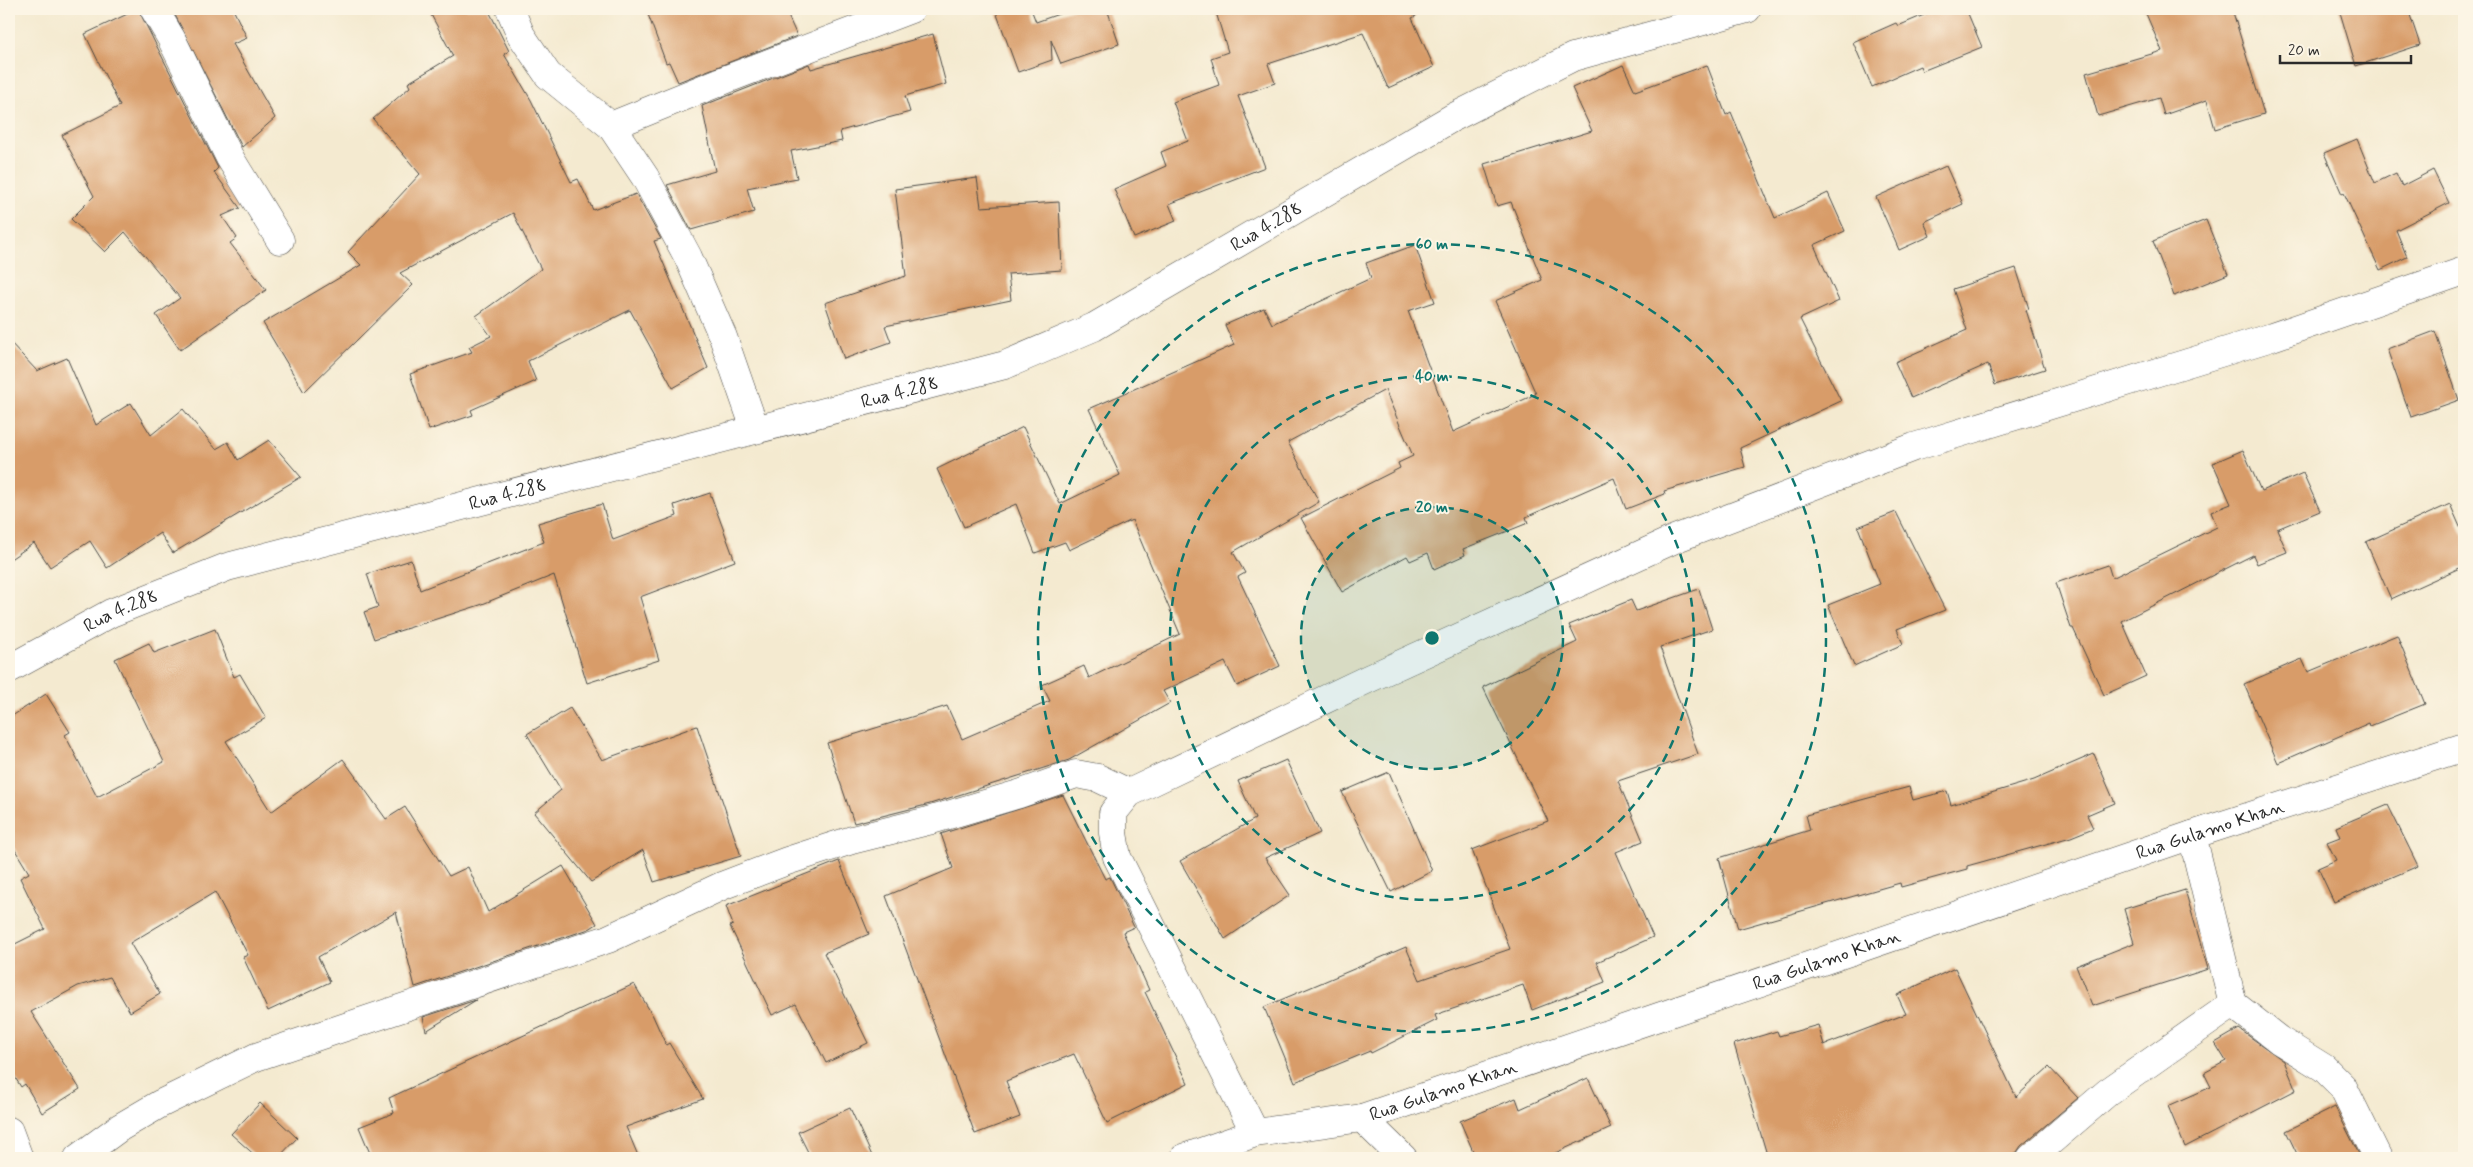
<svg xmlns="http://www.w3.org/2000/svg" width="2473" height="1167" font-family="Mynerve,sans-serif">
  <style>
    .building { fill: #d89c69 }
    .lines { fill: none; stroke-linecap: round; stroke-linejoin: round }
    .minor-casing { stroke: #494844; stroke-width: 29 }
    .minor { stroke: #fff; stroke-width: 28 }
    .ring { fill: none; stroke: #0f766e; stroke-width: 2.5; stroke-dasharray: 9 6 }
    .labels { text-anchor: middle; dominant-baseline: central; stroke-width: 4; stroke-linejoin: round; paint-order: stroke }
    .street-label { font-size: 19px; fill: #2b2b2b; stroke: #fcf5e5 }
    .centre { fill: #0f766e; stroke: #fcf5e5; stroke-width: 2.5 }
    .ring-label { font-size: 15px; text-anchor: middle; font-weight: bold; fill: #0f766e; stroke: #fcf5e5; stroke-width: 4; stroke-linejoin: round; paint-order: stroke }
  </style>
  <rect width="100%" height="100%" fill="#fcf5e5"/>
  <filter id="ink" filterUnits="userSpaceOnUse"><feTurbulence type="fractalNoise" baseFrequency=".02" numOctaves="2"/><feDisplacementMap in="SourceGraphic" scale="10" xChannelSelector="R" yChannelSelector="G"/><feConvolveMatrix kernelMatrix="1 2 1 2 8 2 1 2 1" color-interpolation-filters="sRGB"/></filter>
  <filter id="wash" filterUnits="userSpaceOnUse"><feTurbulence type="fractalNoise" baseFrequency=".0096" numOctaves="4" result="noise"/><feDisplacementMap in="SourceGraphic" scale="20" xChannelSelector="R" yChannelSelector="G"/><feGaussianBlur stdDeviation="1.12" result="paint"/><feColorMatrix in="noise" values="0 0 0 0 0 0 0 0 0 0 0 0 0 0 0 0 0 1.4 0 .05"/><feComposite in="paint" operator="in"/></filter>
  <g filter="url(#wash)">
    <rect width="100%" height="100%" fill="#f4ead0"/>
    <g id="blocks">
      <path class="building" d="M138,9L218,168L214,172L240,208L222,216L237,238L230,243L266,290L180,350L156,315L180,298L125,232L105,252L71,219L94,196L62,135L120,106L85,34Z
        M172,9H233L247,38L233,44L275,118L242,147Z
        M428,9H488L509,51L504,54L531,100L571,182L578,179L593,210L636,194L661,239L654,241L708,368L673,388L630,310L528,361L536,381L471,410L473,415L429,430L410,374L472,352L469,347L491,336L476,316L541,269L513,213L400,273L413,285L304,392L263,323L361,265L348,252L420,174L373,119L410,87L408,83L453,56Z
        M646,9H785L797,36L678,82L669,62L666,63Z
        M995,9H1031L1036,22L1073,9H1107L1119,44L1061,64L1051,40L1052,60L1018,72Z
        M1215,9H1415L1416,16L1412,18L1434,67L1388,88L1363,33L1268,64L1275,83L1238,96L1265,167L1169,204L1176,221L1134,238L1114,189L1166,166L1161,152L1188,141L1173,102L1219,85L1211,58L1228,52Z
        M1938,9H1966L1982,47L1922,71L1920,66L1872,87L1853,42L1896,23L1898,26Z
        M2144,9H2232L2264,114L2215,129L2207,100L2164,115L2159,98L2098,116L2086,73L2162,51Z
        M2339,9H2408L2420,45L2356,66Z
        M933,34L946,84L905,96L910,112L840,131L842,141L791,151L797,178L747,188L754,212L691,230L667,185L715,171L702,106L809,64L811,69Z
        M1623,65L1635,91L1707,65L1726,115L1731,112L1775,218L1828,193L1845,231L1814,245L1839,301L1800,319L1841,401L1740,448L1745,467L1664,491L1665,494L1626,509L1614,478L1526,517L1528,523L1463,549L1465,555L1434,569L1428,553L1410,561L1407,556L1342,592L1301,518L1400,468L1398,463L1413,456L1385,390L1288,442L1319,502L1233,552L1245,573L1238,577L1280,666L1237,686L1225,662L1163,691L1170,703L1069,760L930,804L854,823L827,743L947,706L962,739L1050,701L1042,685L1084,666L1089,678L1180,634L1132,520L1069,550L1065,542L1035,553L1016,504L964,527L937,469L1023,427L1060,504L1120,475L1089,409L1234,345L1225,325L1264,308L1272,324L1371,278L1366,263L1415,245L1435,302L1408,311L1453,432L1536,394L1495,301L1542,280L1511,202L1497,206L1484,164L1592,131L1572,88Z
        M2357,139L2375,183L2396,173L2402,186L2433,170L2449,203L2396,230L2407,257L2380,270L2344,193L2342,194L2324,153Z
        M1946,166L1963,204L1924,222L1930,236L1899,250L1876,197Z
        M977,178L981,207L1059,202L1062,270L1008,274L1011,300L885,326L891,342L844,359L825,303L906,276L895,189Z
        M2206,220L2228,274L2174,296L2153,241Z
        M2016,268L2029,309L2026,310L2045,369L1995,385L1988,364L1911,398L1895,362L1967,330L1953,289Z
        M2435,331L2459,400L2411,417L2387,349Z
        M9,341L37,371L67,358L96,425L131,403L151,435L183,409L216,449L228,442L238,460L269,440L301,477L173,553L160,533L107,568L90,541L50,567L34,543L9,560Z
        M2243,450L2261,491L2303,473L2320,511L2277,529L2287,552L2257,564L2253,555L2122,621L2146,676L2104,695L2073,628H2071L2056,583L2108,565L2112,578L2217,527L2211,512L2231,504L2213,463Z
        M710,493L735,561L640,597L659,660L587,683L554,575L480,605L374,639L364,612L378,607L367,574L411,560L420,590L544,542L538,523L602,504L613,540L677,516L674,505Z
        M2450,504L2464,536V566L2391,599L2366,542Z
        M1896,512L1945,610L1897,629L1903,644L1854,666L1828,605L1880,584L1858,527Z
        M1699,589L1712,629L1660,647L1698,754L1618,781L1643,841L1616,852L1653,937L1597,962L1605,982L1532,1010L1523,985L1435,1015L1437,1020L1371,1053L1370,1051L1295,1082L1264,1007L1406,947L1420,980L1510,949L1472,850L1548,821L1483,687L1577,642L1569,625L1631,600L1636,611Z
        M215,629L234,677L240,674L266,718L226,741L271,812L343,759L386,819L405,807L449,876L468,867L488,912L563,866L597,924L589,929L415,987L396,912L318,957L330,982L268,1011L243,957L248,955L215,892L130,943L160,994L130,1012L110,977L78,986L31,1012L80,1089L42,1113L25,1084L21,1087L9,1068V947L45,929L20,878L29,873L9,840V718L46,694L70,732L65,735L97,797L164,762L115,659L149,643L154,653Z
        M2397,635L2425,704L2370,726L2369,723L2278,763L2244,684L2302,659L2308,672Z
        M570,708L602,760L697,726L741,856L654,882L643,850L591,882L534,813L561,790L527,734Z
        M2094,754L2115,803L2087,815L2093,828L2071,837L1967,866V869L1901,887L1900,883L1738,929L1719,858L1810,830L1806,815L1909,787L1913,800L1947,791L1951,805L2034,780Z
        M1286,760L1320,833L1265,858L1290,895L1225,939L1180,861L1255,819L1238,781Z
        M1389,772L1432,871L1391,892L1342,792Z
        M1063,795L1105,879L1110,877L1134,927L1123,932L1149,990L1145,992L1188,1083L1107,1123L1074,1054L1006,1081L1020,1117L975,1134L886,896L953,868L941,834Z
        M2388,805L2418,866L2334,902L2318,868L2336,860L2327,842L2340,837L2336,827Z
        M839,861L869,934L824,953L868,1043L826,1063L796,1004L772,1015L730,926L733,925L726,906Z
        M2185,890L2208,969L2092,1006L2076,966L2134,943L2124,909Z
        M1955,968L2016,1097L2049,1067L2078,1098L2021,1146L2013,1158H1768L1734,1044L1777,1031L1779,1036L1818,1025L1824,1045L1906,1014L1897,995Z
        M634,984L653,1016L666,1045L669,1043L703,1099L626,1127L639,1158H372L359,1127L394,1113L389,1098Z
        M476,1000L426,1031L423,1017Z
        M2239,1029L2284,1061L2296,1090L2185,1147L2168,1106L2211,1087L2204,1073L2226,1061L2215,1043Z
        M1588,1078L1611,1128L1544,1158H1476L1460,1121L1516,1098L1520,1109Z
        M260,1103L297,1138L278,1158H258L231,1134Z
        M2335,1107L2361,1158H2299L2286,1131Z
        M850,1108L873,1158H811L798,1132Z"/>
    </g>
  </g>
  <g filter="url(#ink)">
    <use href="#blocks" fill-opacity="0" stroke="#494844" stroke-width="1"/>
    <g class="lines">
      <defs>
        <g id="minor">
          <path d="M154,9L171,38L230,158L280,240"/>
          <path d="M510,9L521,35L548,75L611,126L645,177L688,257L723,337L755,429"/>
          <path d="M611,126L727,79L911,9"/>
          <path id="s1" d="M9,669L111,613L227,567L1005,365L1094,327L1452,118L1573,57L1747,9"/>
          <path d="M2192,835L2233,1004L2279,1040L2324,1068L2343,1087L2378,1158"/>
          <path d="M1362,1118L1403,1158"/>
          <path d="M9,1131L19,1158"/>
          <path d="M1255,1133L1117,857L1113,833V813L1129,793L1368,679L1677,538L1914,447L2272,337L2464,271"/>
          <path d="M78,1158L119,1128L160,1104L256,1057L608,939L724,885L787,861L852,840L928,821L1019,794L1076,774L1098,778L1129,793"/>
          <path id="s2" d="M1184,1158L1255,1133L1362,1118L2192,835L2464,747"/>
          <path d="M2031,1158L2108,1092L2233,1004"/>
        </g>
      </defs>
      <use href="#minor" class="minor-casing"/>
      <use href="#minor" class="minor"/>
    </g>
  </g>
  <circle cx="1432" cy="638" r="131" fill="#0f766e" fill-opacity=".12"/>
  <g class="ring">
    <circle cx="1432" cy="638" r="131"/>
    <circle cx="1432" cy="638" r="262"/>
    <circle cx="1432" cy="638" r="394"/>
  </g>
  <g class="labels">
    <g class="street-label">
      <text stroke="none"><textPath href="#s1" startOffset="1341">Rua 4.288</textPath></text>
      <text stroke="none"><textPath href="#s1" startOffset="936">Rua 4.288</textPath></text>
      <text stroke="none"><textPath href="#s1" startOffset="531">Rua 4.288</textPath></text>
      <text stroke="none"><textPath href="#s1" startOffset="126">Rua 4.288</textPath></text>
      <text stroke="none"><textPath href="#s2" startOffset="1079">Rua Gulamo Khan</textPath></text>
      <text stroke="none"><textPath href="#s2" startOffset="674">Rua Gulamo Khan</textPath></text>
      <text stroke="none"><textPath href="#s2" startOffset="269">Rua Gulamo Khan</textPath></text>
    </g>
  </g>
  <circle cx="1432" cy="638" r="8" class="centre"/>
  <g class="ring-label">
    <text x="1432" y="249">60 m</text>
    <text x="1432" y="381">40 m</text>
    <text x="1432" y="512">20 m</text>
  </g>
  <rect width="2473" height="1167" fill="none" stroke="#fcf5e5" stroke-width="30"/>
  <path d="M2280 55v8h131v-8" fill="none" stroke="#2b2b2b" stroke-width="2.5"/>
  <text x="2288" y="55" font-size="15" fill="#2b2b2b" stroke="#fcf5e5" stroke-width="4" paint-order="stroke">20 m</text>
</svg>
